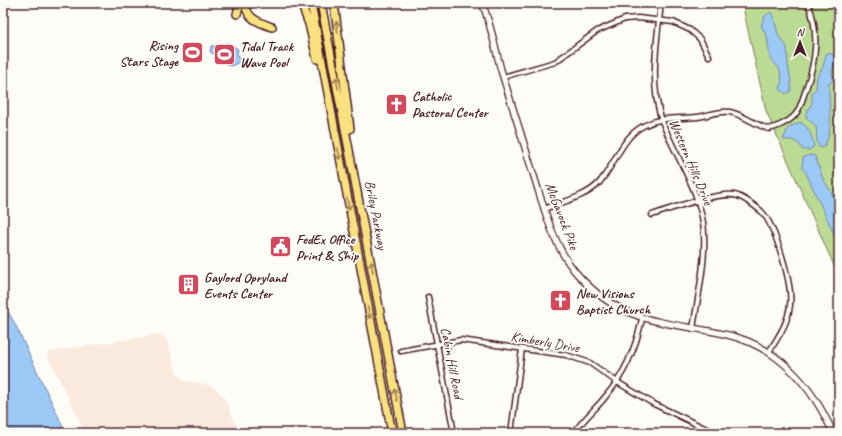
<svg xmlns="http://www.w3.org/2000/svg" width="842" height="436" font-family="Caveat,sans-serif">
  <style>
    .built { fill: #faeade }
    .green { fill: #bbda93; stroke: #827c5f }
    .water { fill: #9bc9f6; stroke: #7b85a5 }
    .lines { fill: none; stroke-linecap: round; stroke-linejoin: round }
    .street-casing { stroke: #4a1f2b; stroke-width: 7 }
    .secondary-casing { stroke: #4a1f2b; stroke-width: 8 }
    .highway-casing { stroke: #4a1f2b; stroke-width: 10 }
    .street { stroke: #fdfcf7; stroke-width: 4 }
    .secondary { stroke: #fdfcf7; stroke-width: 5.5 }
    .highway { stroke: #fae180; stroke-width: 7 }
    .oneway { stroke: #a28056 }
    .labels { text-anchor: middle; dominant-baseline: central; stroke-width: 4; stroke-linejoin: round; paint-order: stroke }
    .poi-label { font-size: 14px; font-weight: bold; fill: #4a1f2b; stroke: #fdfcf7; text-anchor: start }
    .street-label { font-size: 14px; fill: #4a1f2b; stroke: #fdfcf7 }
  </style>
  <rect width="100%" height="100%" fill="#fdfcf7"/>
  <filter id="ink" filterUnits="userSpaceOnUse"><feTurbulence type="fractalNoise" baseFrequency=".025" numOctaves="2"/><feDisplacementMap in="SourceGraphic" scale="8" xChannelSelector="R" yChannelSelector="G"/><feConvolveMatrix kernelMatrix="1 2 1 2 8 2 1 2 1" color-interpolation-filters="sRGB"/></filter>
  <g filter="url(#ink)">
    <path class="built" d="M161,334L167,340L177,374L185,381L205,384L215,388L225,399L239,433L85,432L47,355L48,352Z"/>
    <path class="green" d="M742,3H839V277L766,111Z"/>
    <path class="water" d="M771,12L775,22L778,35L787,47L788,65L791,81V91L786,94L780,89L782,80L779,68L770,59L767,36L761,26L765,16Z
      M228,43L238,49L237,54L241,61L232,66L227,65V58L225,60L210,52L211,46H223Z
      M186,49L193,51L199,50L201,55L195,59L184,51Z
      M829,53L834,55L836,59L832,72L833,80L829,84C828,106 835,126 824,147L820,148L817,143L816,126L806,117V113L812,103V92L816,89L817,77L823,67L826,54Z
      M800,122C809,126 813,138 814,147L809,150H803C798,141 793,139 783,140L788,128Z
      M809,155L815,156L823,179L839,205V245L806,173L802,168L803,158Z
      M3,302L16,326L66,433H3Z"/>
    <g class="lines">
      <defs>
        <path id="street" d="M661,3C657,41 649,84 662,121C674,153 695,183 702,217C709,250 698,295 693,329
          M503,77L555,62L597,31L625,19L638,18L673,22L690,30L700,39L709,56
          M544,209C562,202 586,197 599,183C615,165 621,138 643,126C662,116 678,119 697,117C707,116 719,110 730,112C744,115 755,125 769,129C777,127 789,122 795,115C801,108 803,97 806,89C816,60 820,33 808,3
          M652,215C670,209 721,190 738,196C745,199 755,206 761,211C775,224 793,286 790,305C788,324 778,337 769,352
          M428,297L454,433
          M401,351L461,340L566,355L590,363L617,382L654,404L715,433
          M511,433L522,349
          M574,433C583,419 596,409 606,396C625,374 636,347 642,319
          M701,433L703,427"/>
        <path id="secondary" d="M482,3C491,24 495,48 501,70C513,109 525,148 537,186C547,218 556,251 579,276C624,326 669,321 728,335C779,347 813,387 833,433"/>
        <path id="highway" d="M245,3C247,19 258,22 272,27
          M301,3L309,24L317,59
          M311,3L392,433
          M321,3L403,433
          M334,3L350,129
          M237,14L240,3"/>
      </defs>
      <use href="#street" class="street-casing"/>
      <use href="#secondary" class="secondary-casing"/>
      <use href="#highway" class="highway-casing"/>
      <use href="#street" class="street"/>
      <use href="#secondary" class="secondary"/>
      <use href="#highway" class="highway"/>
    </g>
    <defs><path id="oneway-shaft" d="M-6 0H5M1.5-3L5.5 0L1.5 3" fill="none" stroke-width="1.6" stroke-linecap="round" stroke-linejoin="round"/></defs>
    <g class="oneway">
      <use href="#oneway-shaft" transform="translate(337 27) rotate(-97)"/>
      <use href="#oneway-shaft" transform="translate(337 83) rotate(-101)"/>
      <use href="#oneway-shaft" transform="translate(339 154) rotate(79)"/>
      <use href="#oneway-shaft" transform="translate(348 204) rotate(79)"/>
      <use href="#oneway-shaft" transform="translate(372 267) rotate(-100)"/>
      <use href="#oneway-shaft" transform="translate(369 313) rotate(80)"/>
      <use href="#oneway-shaft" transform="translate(396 395) rotate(-101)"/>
    </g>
  </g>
  <defs>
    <symbol id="stadium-square" viewBox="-11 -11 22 22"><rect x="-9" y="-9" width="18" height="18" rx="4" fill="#d1495b" stroke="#fdfcf7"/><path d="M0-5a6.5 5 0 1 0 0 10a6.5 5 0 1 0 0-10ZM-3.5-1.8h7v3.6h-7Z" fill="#fff"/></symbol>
    <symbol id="church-square" viewBox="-11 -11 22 22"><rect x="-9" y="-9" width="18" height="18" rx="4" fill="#d1495b" stroke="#fdfcf7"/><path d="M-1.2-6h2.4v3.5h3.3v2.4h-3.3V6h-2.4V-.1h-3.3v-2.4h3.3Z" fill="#fff"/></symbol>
    <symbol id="civic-square" viewBox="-11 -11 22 22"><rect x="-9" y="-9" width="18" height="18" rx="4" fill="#d1495b" stroke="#fdfcf7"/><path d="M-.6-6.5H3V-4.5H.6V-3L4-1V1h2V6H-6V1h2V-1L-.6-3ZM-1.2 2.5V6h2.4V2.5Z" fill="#fff"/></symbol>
    <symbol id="building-square" viewBox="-11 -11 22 22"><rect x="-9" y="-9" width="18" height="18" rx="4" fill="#d1495b" stroke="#fdfcf7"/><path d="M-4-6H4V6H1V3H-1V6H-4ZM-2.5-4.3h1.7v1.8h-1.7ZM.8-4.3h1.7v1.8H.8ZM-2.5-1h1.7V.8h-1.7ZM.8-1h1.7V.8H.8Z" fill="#fff"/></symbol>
  </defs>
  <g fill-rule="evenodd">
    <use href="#stadium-square" x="180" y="40" width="25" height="25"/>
    <use href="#stadium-square" x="212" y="42" width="25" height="25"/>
    <use href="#church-square" x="384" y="92" width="25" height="25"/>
    <use href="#civic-square" x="268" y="234" width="25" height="25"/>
    <use href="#building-square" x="176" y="272" width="25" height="25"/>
    <use href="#church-square" x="548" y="288" width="25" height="25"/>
  </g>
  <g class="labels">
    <g class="poi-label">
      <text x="178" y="45" text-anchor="end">Rising<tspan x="178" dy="16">Stars Stage</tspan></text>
      <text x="240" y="46">Tidal Track<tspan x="240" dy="16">Wave Pool</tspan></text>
      <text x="412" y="96">Catholic<tspan x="412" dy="16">Pastoral Center</tspan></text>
      <text x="296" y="239">FedEx Office<tspan x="296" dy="16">Print &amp; Ship</tspan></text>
      <text x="204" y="277">Gaylord Opryland<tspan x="204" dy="16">Events Center</tspan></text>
      <text x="576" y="293">New Visions<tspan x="576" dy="16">Baptist Church</tspan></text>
    </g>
    <g class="street-label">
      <text transform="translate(691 162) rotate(67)">Western Hills Drive</text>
      <text transform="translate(376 215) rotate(79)">Briley Parkway</text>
      <text transform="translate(562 216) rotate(69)">McGavock Pike</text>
      <text transform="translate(545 342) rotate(10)">Kimberly Drive</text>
      <text transform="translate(452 363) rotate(79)">Cabin Hill Road</text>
    </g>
  </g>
  <rect width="842" height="436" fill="none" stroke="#fdfcf7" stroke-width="16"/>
  <rect x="8" y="8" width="826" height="420" fill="none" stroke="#4a1f2b" stroke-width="1.5" filter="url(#ink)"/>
  <g transform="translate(800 42)" stroke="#fdfcf7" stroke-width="3" paint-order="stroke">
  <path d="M0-3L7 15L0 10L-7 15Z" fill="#4a1f2b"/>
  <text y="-6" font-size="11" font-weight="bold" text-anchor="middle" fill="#4a1f2b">N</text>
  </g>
</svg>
